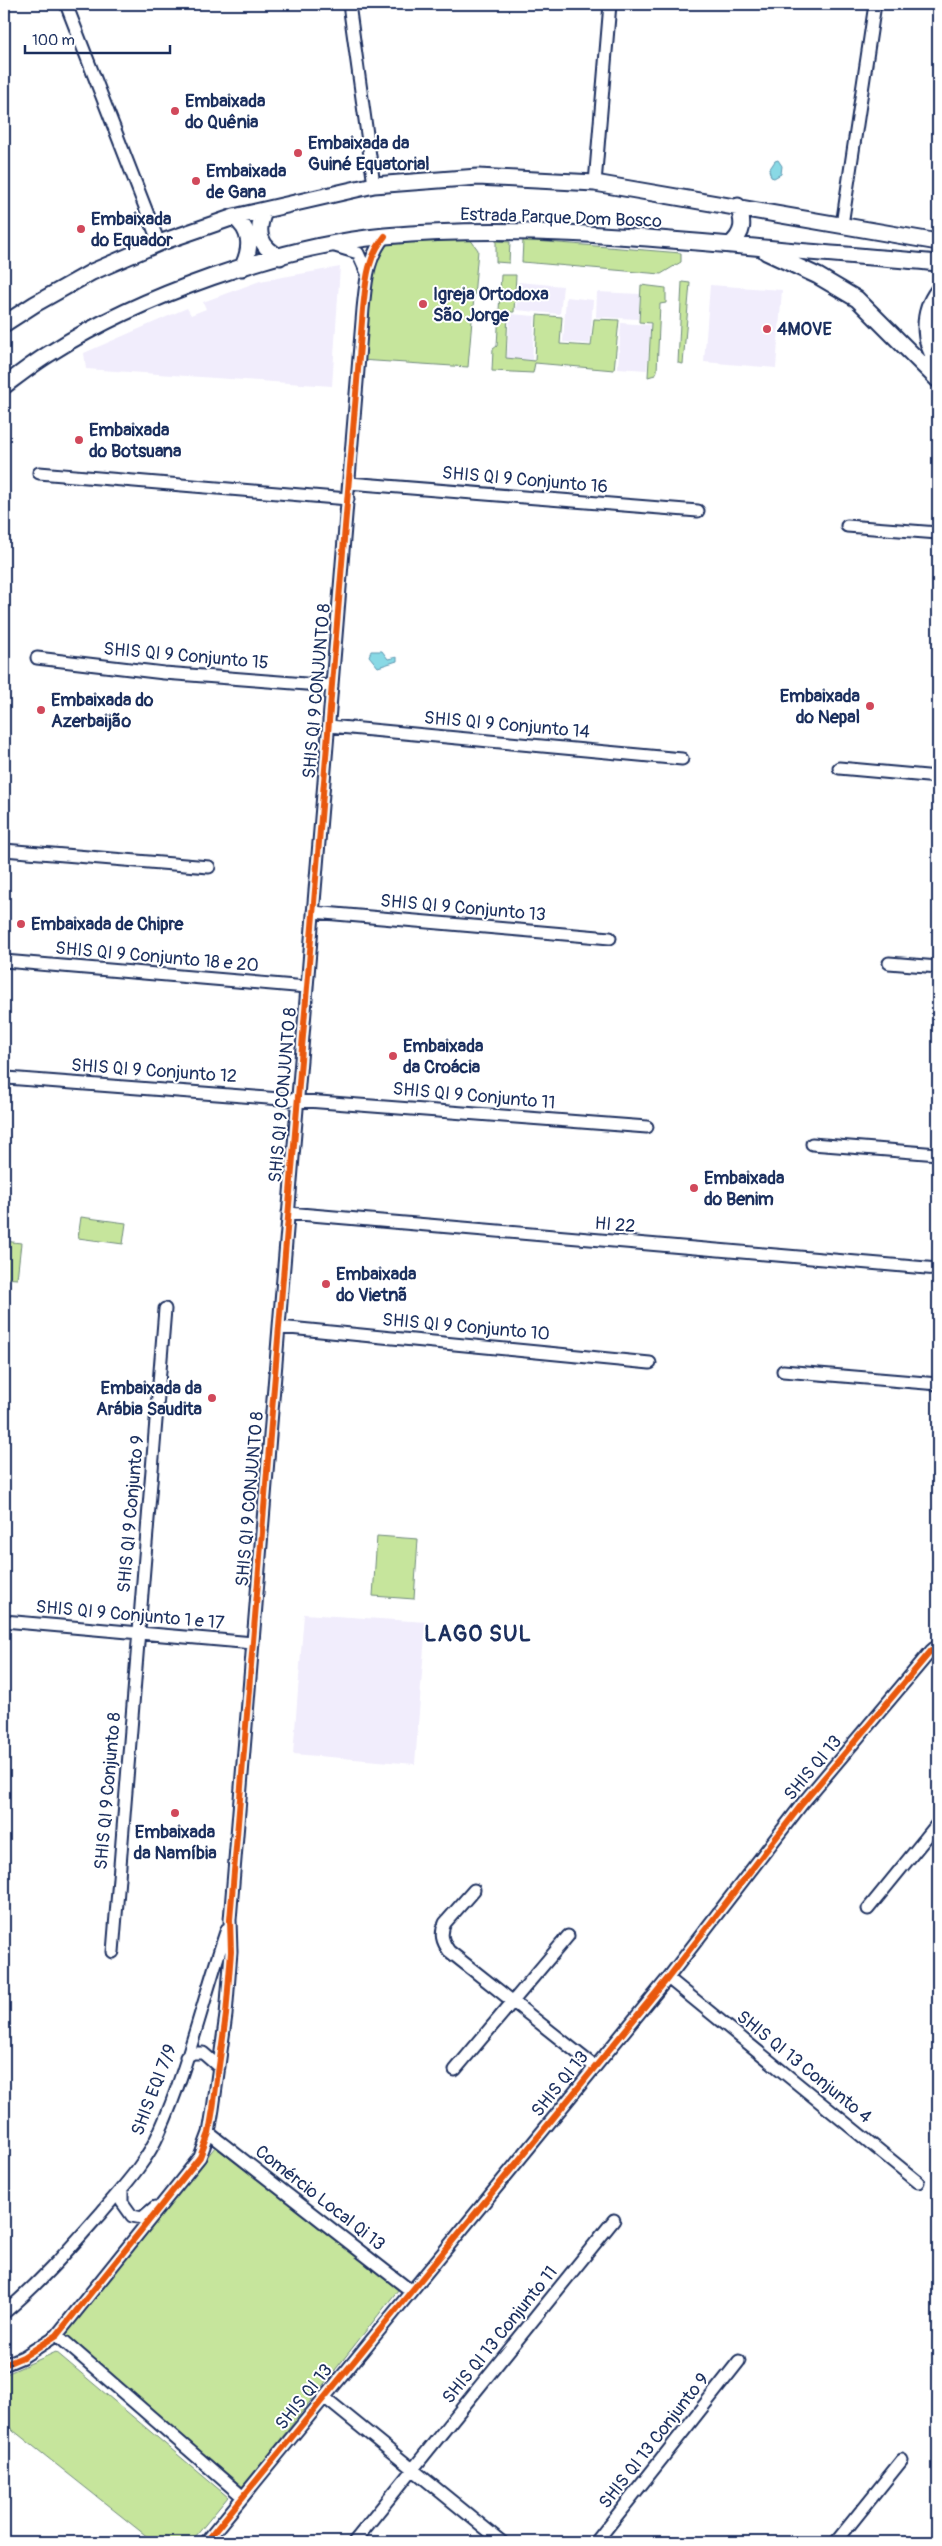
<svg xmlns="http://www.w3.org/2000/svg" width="942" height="2546" font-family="Pangolin,sans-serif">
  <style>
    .built { fill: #f1edfc }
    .green { fill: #c6e59c; stroke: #708a7d }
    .water { fill: #89d9e5; stroke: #5d95af }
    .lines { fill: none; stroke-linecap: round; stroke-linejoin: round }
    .minor-casing { stroke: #1b2f5e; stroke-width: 15 }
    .major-casing { stroke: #1b2f5e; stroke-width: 19 }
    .minor { stroke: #fff; stroke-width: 11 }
    .major { stroke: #fff; stroke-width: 15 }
    .cycleway-casing { stroke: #fff; stroke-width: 9 }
    .cycleway { stroke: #e8590c; stroke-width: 6 }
    .poi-dot { fill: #d1495b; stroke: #fff; stroke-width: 2 }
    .labels { text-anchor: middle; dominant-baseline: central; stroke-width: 4; stroke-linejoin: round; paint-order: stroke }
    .poi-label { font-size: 18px; font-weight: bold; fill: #1b2f5e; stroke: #fff; text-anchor: start }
    .street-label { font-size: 18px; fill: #1b2f5e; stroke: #fff }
    .district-label { font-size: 22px; font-weight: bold; letter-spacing: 1px; fill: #1b2f5e; stroke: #fff }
  </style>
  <rect width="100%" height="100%" fill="#fff"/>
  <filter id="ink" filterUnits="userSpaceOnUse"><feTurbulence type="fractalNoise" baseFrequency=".02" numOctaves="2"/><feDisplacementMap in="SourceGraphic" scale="10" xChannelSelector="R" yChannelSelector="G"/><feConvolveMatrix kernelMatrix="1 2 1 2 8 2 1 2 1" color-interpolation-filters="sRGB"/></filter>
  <g filter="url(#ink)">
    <path class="built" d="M340,267L332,386L86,369L84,353L187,308L191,315L206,309L203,302L260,281Z
      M518,282L563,286L560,314L516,310Z
      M710,285L782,290L776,368L704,362Z
      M597,292L640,294L638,319L596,317Z
      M566,297L593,300L590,344L563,342Z
      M510,314L535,316L532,360L507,359Z
      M621,323L650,325L647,370L618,368Z
      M304,1614L426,1622L415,1764L293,1754Z"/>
    <path class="green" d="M470,239L478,250L468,367L360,360L367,252L379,244Z
      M523,240L681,253V262L661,274L522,262Z
      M496,241L510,242L509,263L496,262Z
      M501,275H516L514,312H508L506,358L535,361L537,315L562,317L560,344L591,346L594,319L619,320L614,370L535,363L533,373L492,371L493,349L497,346Z
      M682,282L690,283L683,364L678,363Z
      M641,285L666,288V303L660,304L657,371L655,375L648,377L651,323L639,322Z
      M81,1217L126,1223L123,1244L78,1238Z
      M4,1241L21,1243L17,1279L4,1278Z
      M377,1536L418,1539L414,1599L373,1596Z
      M215,2147L398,2290L243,2487L65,2336Z
      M56,2352L228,2497L191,2542H154L4,2423V2375Z"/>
    <path class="water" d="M778,160L782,166L781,174L774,178L771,177L769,170L775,161Z
      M371,651H382L388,659L397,657V661L378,667L369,656Z"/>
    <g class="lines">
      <defs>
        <path id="minor" d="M66,4L159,243
          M349,4L374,185
          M595,183L610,4
          M842,225L875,4
          M335,246L358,253L367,273
          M39,473L348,499
          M349,483L698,511
          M847,526L938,533
          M37,658L164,673L332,686
          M329,726L682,759
          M839,768L938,777
          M4,850L209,867
          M313,912L610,938
          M4,961L307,987
          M889,963L938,967
          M7,1078L647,1127
          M812,1144L938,1154
          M288,1213L938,1269
          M279,1327L650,1363
          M783,1371L938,1384
          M4,1621L253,1643
          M474,1890L445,1923C440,1934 442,1941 449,1951L594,2066
          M868,1909L938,1823
          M113,1952L165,1309
          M668,1978L918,2182
          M186,2057L193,2053H203L219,2067
          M455,2070L568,1936
          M209,2133L411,2291
          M122,2189V2202L132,2216L142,2218L155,2207
          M4,2313C40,2283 70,2248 101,2213C122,2188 146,2163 159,2133C188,2069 204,1995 227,1929
          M57,2335L243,2497
          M4,2365L23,2357L57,2335L200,2157L209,2133L213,2109L226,2015L231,1952L230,1920L363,309C366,281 367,258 385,236
          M324,2397L502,2542
          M206,2542L668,1978L802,1804L931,1651L938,1645
          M354,2542L614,2220
          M596,2542L739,2361
          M836,2542L902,2460"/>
        <path id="major" d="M265,210C255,231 259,247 280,257
          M234,217C252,231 252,248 242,268
          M730,245C744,233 744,223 738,206
          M766,252L818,276L857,299L938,380
          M938,291C922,312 922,341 938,363
          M4,324L35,304L92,272L159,243L234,217L374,185L478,177L595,183L938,242
          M4,386C20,374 35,362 52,352C140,296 281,246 385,236C508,225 632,236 754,247C815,253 877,257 938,263"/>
      </defs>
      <use href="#minor" class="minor-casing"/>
      <use href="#major" class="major-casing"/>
      <use href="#minor" class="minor"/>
      <use href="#major" class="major"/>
      <defs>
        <path id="cycleway" d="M4,2365L23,2357L57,2335L200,2157L209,2133L213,2109L226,2015L231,1952L230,1920L363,309C366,281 367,258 385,236
          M206,2542L668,1978L802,1804L931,1651L938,1645"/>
      </defs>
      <use href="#cycleway" class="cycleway-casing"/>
      <use href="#cycleway" class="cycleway"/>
    </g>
  </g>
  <g class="poi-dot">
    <circle cx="175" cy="111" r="5"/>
    <circle cx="298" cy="153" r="5"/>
    <circle cx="196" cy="181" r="5"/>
    <circle cx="81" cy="229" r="5"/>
    <circle cx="423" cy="304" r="5"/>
    <circle cx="767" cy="329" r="5"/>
    <circle cx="79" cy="440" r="5"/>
    <circle cx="870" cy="706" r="5"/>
    <circle cx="41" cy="710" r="5"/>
    <circle cx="21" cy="924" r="5"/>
    <circle cx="393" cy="1056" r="5"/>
    <circle cx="694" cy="1188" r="5"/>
    <circle cx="326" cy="1284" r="5"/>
    <circle cx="212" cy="1398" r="5"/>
    <circle cx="175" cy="1813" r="5"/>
  </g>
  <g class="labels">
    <g class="poi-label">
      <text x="185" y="101">Embaixada<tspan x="185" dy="21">do Quênia</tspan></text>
      <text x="308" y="143">Embaixada da<tspan x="308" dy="21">Guiné Equatorial</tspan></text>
      <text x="206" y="171">Embaixada<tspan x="206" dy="21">de Gana</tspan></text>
      <text x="91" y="219">Embaixada<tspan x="91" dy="21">do Equador</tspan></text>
      <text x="433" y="294">Igreja Ortodoxa<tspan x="433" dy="21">São Jorge</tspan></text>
      <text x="777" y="329">4MOVE</text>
      <text x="89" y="430">Embaixada<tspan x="89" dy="21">do Botsuana</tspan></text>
      <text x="860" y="696" text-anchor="end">Embaixada<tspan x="860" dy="21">do Nepal</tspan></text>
      <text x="51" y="700">Embaixada do<tspan x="51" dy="21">Azerbaijão</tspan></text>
      <text x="31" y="924">Embaixada de Chipre</text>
      <text x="403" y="1046">Embaixada<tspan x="403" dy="21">da Croácia</tspan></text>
      <text x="704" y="1178">Embaixada<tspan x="704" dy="21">do Benim</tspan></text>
      <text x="336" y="1274">Embaixada<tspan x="336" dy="21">do Vietnã</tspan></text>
      <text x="202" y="1388" text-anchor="end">Embaixada da<tspan x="202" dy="21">Arábia Saudita</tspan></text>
      <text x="175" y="1832" text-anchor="middle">Embaixada<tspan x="175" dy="21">da Namíbia</tspan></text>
    </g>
    <g class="street-label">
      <text transform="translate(561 218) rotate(2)">Estrada Parque Dom Bosco</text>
      <text transform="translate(525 480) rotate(5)">SHIS QI 9 Conjunto 16</text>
      <text transform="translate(186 656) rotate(5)">SHIS QI 9 Conjunto 15</text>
      <text transform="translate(317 691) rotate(-85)">SHIS QI 9 CONJUNTO 8</text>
      <text transform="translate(507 725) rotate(5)">SHIS QI 9 Conjunto 14</text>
      <text transform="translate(463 908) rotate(5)">SHIS QI 9 Conjunto 13</text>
      <text transform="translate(157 957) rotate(5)">SHIS QI 9 Conjunto 18 e 20</text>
      <text transform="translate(154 1071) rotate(4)">SHIS QI 9 Conjunto 12</text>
      <text transform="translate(283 1095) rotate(-85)">SHIS QI 9 CONJUNTO 8</text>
      <text transform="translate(474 1096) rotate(5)">SHIS QI 9 Conjunto 11</text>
      <text transform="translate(615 1225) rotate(5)">HI 22</text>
      <text transform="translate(466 1327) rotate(5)">SHIS QI 9 Conjunto 10</text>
      <text transform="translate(250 1499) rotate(-85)">SHIS QI 9 CONJUNTO 8</text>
      <text transform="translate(131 1514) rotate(-85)">SHIS QI 9 Conjunto 9</text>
      <text transform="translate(130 1615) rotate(5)">SHIS QI 9 Conjunto 1 e 17</text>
      <text transform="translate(813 1768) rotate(-50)">SHIS QI 13</text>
      <text transform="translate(108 1791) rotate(-85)">SHIS QI 9 Conjunto 8</text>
      <text transform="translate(804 2067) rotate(39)">SHIS QI 13 Conjunto 4</text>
      <text transform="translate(560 2084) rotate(-51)">SHIS QI 13</text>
      <text transform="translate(154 2090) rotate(-69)">SHIS EQI 7/9</text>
      <text transform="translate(320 2198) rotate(38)">Comércio Local Qi 13</text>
      <text transform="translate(500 2335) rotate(-51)">SHIS QI 13 Conjunto 11</text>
      <text transform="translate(304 2397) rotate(-51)">SHIS QI 13</text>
      <text transform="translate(654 2441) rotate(-52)">SHIS QI 13 Conjunto 9</text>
    </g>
    <g class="district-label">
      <text x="478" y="1634">LAGO SUL</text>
    </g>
  </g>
  <rect width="942" height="2546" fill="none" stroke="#fff" stroke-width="20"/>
  <rect x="10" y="10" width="922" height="2526" fill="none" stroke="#1b2f5e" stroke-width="2" filter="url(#ink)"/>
  <path d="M25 45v8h145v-8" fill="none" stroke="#1b2f5e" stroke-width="2.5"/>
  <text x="32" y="45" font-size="15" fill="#1b2f5e" stroke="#ffffff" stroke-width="4" paint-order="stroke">100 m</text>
</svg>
